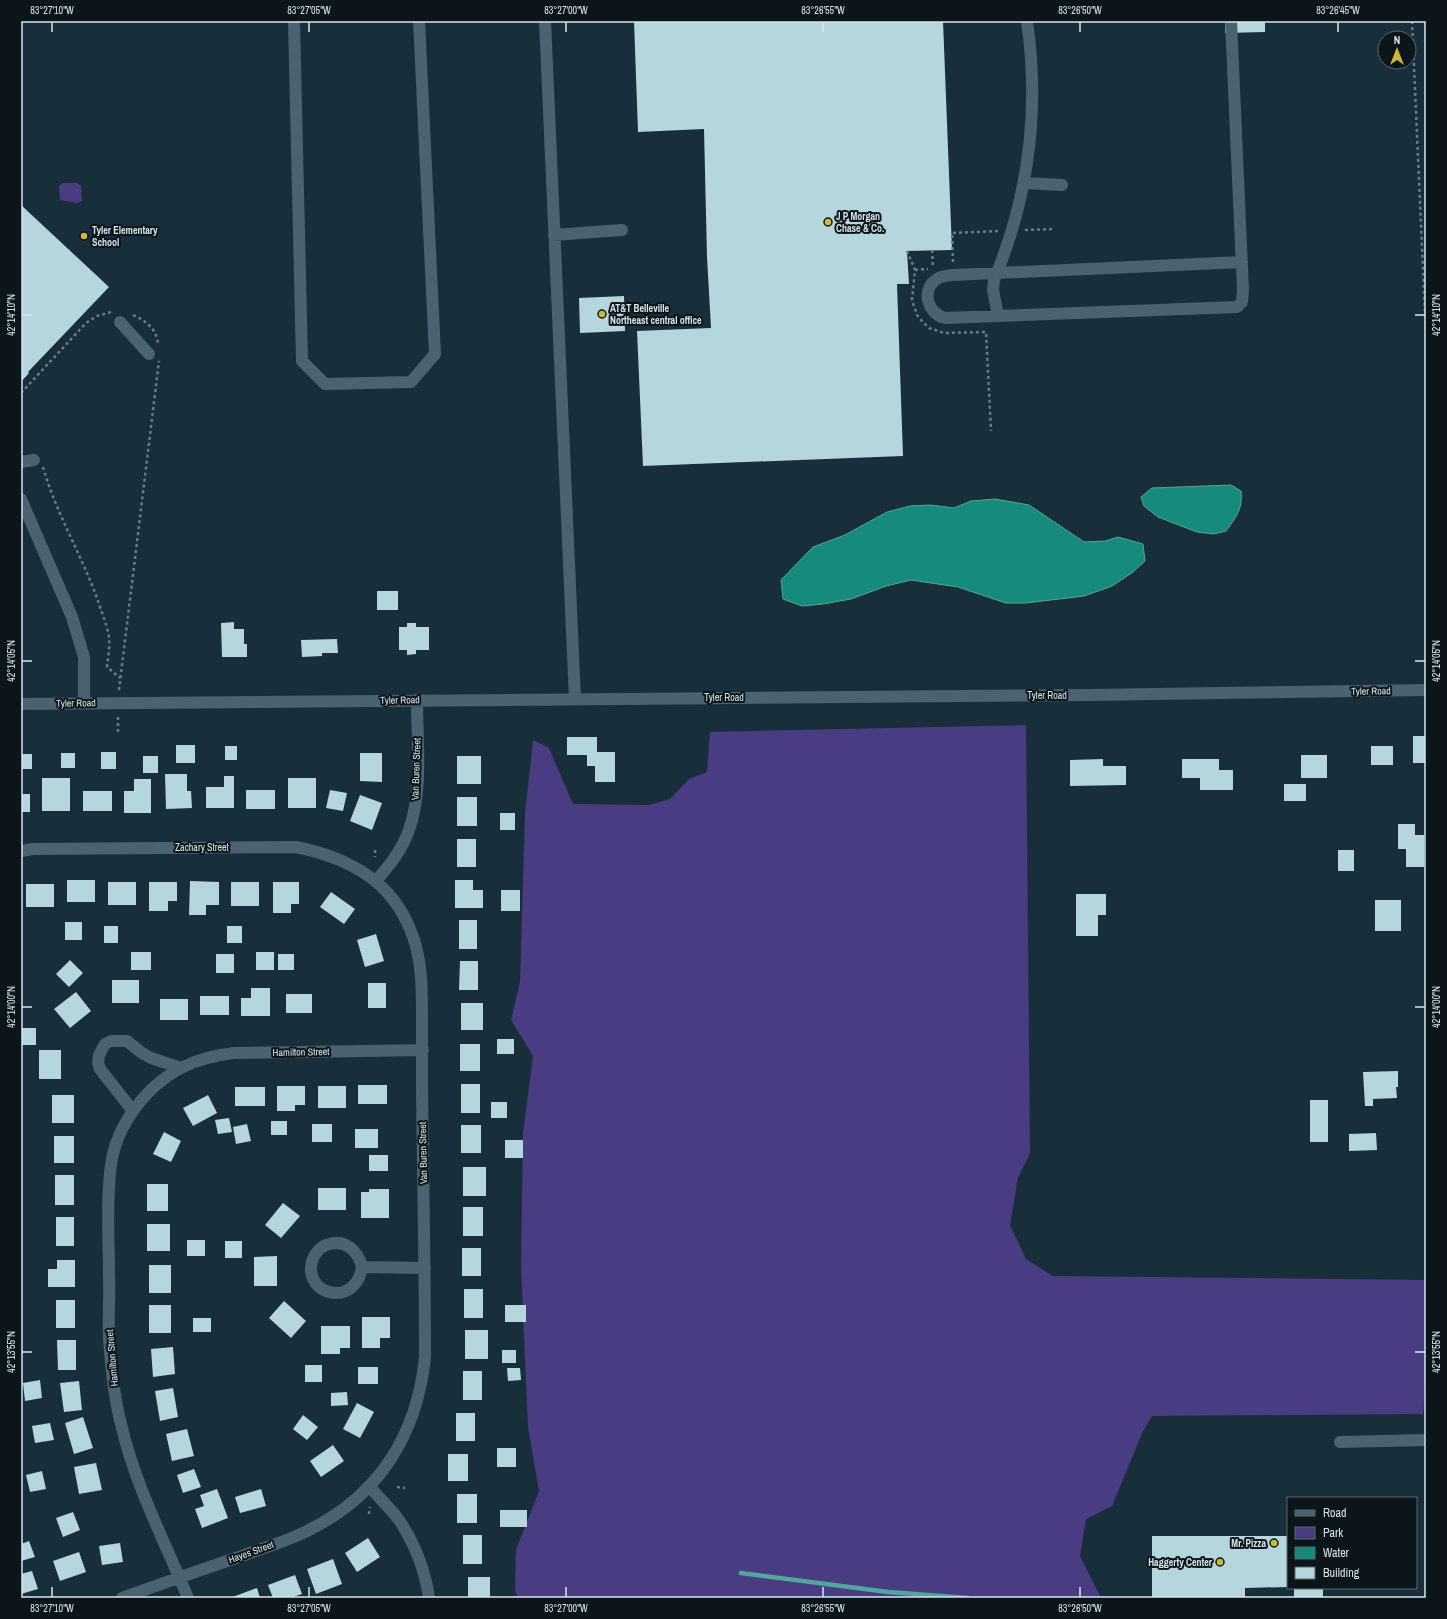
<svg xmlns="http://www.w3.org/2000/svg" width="1447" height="1619" font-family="'Archivo Narrow',sans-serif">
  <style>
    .green { fill: #4a3c82 }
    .water { fill: #178b7b; stroke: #51a69d }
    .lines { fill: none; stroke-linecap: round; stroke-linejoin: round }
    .stream { stroke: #51a69d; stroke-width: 4.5 }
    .building { fill: #b5d6dc }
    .path { stroke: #6a7c87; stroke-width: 2.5; stroke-dasharray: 3 3; stroke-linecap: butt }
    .minor { stroke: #4b6270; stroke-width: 12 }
    .ticks { fill: none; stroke: #d7e4ec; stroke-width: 1.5 }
    .poi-dot { fill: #ceb837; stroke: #0b151a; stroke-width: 1.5 }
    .labels { text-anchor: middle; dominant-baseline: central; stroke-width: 4; stroke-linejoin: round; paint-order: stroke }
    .poi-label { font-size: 10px; font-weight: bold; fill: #d7e4ec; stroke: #0b151a; text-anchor: start }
    .street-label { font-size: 10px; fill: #d7e4ec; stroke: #0b151a }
    .neatline { fill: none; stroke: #d7e4ec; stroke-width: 1.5 }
    .ticks-label { font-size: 10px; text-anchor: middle; fill: #d7e4ec }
  </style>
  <rect width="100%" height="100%" fill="#182e3a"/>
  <path class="green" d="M63,183H77L81,186L82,201L78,203L60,200L59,186Z
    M1026,725L1030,1153L1018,1178L1010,1225L1026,1259L1053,1276L1426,1280V1370L1423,1414L1152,1416L1143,1431L1112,1506L1086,1519L1080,1556L1101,1598H518L515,1591L516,1550L539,1491L528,1427L521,1267L523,1133L533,1056L511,1020L520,982L525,814L533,740L549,748L573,804L649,805L670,799L689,779L707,772L710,732Z"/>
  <path class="water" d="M1231,485L1241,491C1243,509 1236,517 1226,531L1214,534L1197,532L1158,517L1144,506L1141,497L1152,488Z
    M995,499L1029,505L1084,542L1105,541L1118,537L1143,544L1145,561L1133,572L1112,586L1084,596L1026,603H1006L958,587L911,580L886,586L851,599L823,604L802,606L783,599L781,580L813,547L845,535L887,512L910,506L931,505L954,508L971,501Z"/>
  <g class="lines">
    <path class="stream" d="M741,1573L888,1592L968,1598"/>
  </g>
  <path class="building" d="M634,21H943L952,250L907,251L909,284H897L903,456L643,466L637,331L711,328L707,257L704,129L638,132Z
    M1225,21H1272V22H1265V32L1225,33Z
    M21,205L109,287L28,372L29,373L21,382Z
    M624,296L625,331L580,333L579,298Z
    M377,591H398V610H377Z
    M234,622V629H244V644H247V657H222L221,623Z
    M407,623H416V627H429V650H416V654L407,655V650H399V627H407Z
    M337,639L338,653H322V656L302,657L301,640Z
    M1413,736H1426V763H1413Z
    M567,737H597V752H615V782H595V766H587V755H567Z
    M176,745H195V763H176Z
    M225,746H237V760H225Z
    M1371,746H1393V765H1371Z
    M101,752H116V769H101Z
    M61,753H75V768H61Z
    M360,753H382V782L360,781Z
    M22,754H32V769H22Z
    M1301,755H1327V778H1301Z
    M143,756H158V773H143Z
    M457,756H481V784H457Z
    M1103,759V766H1126V785L1070,786V760Z
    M1182,759H1219V770H1233V790H1200V778H1182Z
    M165,774H187V791H191L192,808L166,809Z
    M224,776H234V808H206V787H224Z
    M42,778H70V811H42Z
    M288,778H316V808H288Z
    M134,779H151V813H124V791H134Z
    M1284,784H1306V801H1284Z
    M246,790H275V809H246Z
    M330,790L347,793L343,811L326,808Z
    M83,791H112V811H83Z
    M21,794H30V812H21Z
    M360,795L382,803L372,830L350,821Z
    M457,797H477V826H457Z
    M500,813H515V830H500Z
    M1398,824H1415V835H1424V867H1406V849H1398Z
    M457,839H476V867H457Z
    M1338,850H1354V871H1338Z
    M67,880H95V902H67Z
    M455,880H473V890H483V908H455Z
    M190,881L219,882V905H206V915H189Z
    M108,882H136V905H108Z
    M149,882H177V901H168V911H149Z
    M231,882H259V906H231Z
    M273,882H299V904H291V913H273Z
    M26,884H54V907H26Z
    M501,890H520V911H501Z
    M331,892L355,909L344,924L320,907Z
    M1076,894H1106V915H1098V936H1076Z
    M1375,900H1401V931H1375Z
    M459,920H477V949H459Z
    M65,922H82V940H65Z
    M104,926H118V943H104Z
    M227,926H242V943H227Z
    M376,934L384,961L365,967L357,940Z
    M131,952H151V970H131Z
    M256,952H274V970H256Z
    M216,954H234V973H216Z
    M278,954H294V970H278Z
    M70,960L83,973L69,987L56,974Z
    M460,961H478V990H459Z
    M112,980H139V1003H112Z
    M368,983H386V1008H368Z
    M251,988H270V1016H241V998H251Z
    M76,992L91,1011L70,1028L54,1009Z
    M286,994H312V1013H286Z
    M200,996H229V1015H200Z
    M160,999H188V1020H160Z
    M461,1003H483V1030H461Z
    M21,1028H36V1045H21Z
    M497,1039H514V1054H497Z
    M460,1044H480V1071H460Z
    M39,1050H61V1079H39Z
    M1398,1071V1087H1396L1397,1098L1373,1099V1106H1365L1363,1072Z
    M461,1084H480V1113H461Z
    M358,1085H387V1104H358Z
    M277,1086H305V1105H295V1111H277Z
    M318,1086H346V1108H318Z
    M235,1087H265V1106H235Z
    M52,1095H74V1123H52Z
    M208,1095L217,1113L193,1126L183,1108Z
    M1310,1100H1328V1142H1310Z
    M491,1102H507V1118H491Z
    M229,1118L232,1132L218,1134L215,1120Z
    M271,1121H287V1135H271Z
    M247,1124L251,1141L236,1144L233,1127Z
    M312,1124H332V1142H312Z
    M461,1125H481V1153H461Z
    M355,1129H378V1148H355Z
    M164,1132L181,1141L171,1162L153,1154Z
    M1376,1133L1377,1150L1349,1151V1134Z
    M54,1136H74V1163H54Z
    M505,1140H523V1158H505Z
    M369,1155H388V1171H369Z
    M463,1167H486V1196H463Z
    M55,1175H74V1205H55Z
    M147,1184H168V1211H147Z
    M318,1188H346V1210H318Z
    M369,1189H389V1218H361V1192H369Z
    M283,1203L300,1216L281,1238L265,1225Z
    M463,1207H483V1236H463Z
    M56,1217H74V1246H56Z
    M147,1224H170V1251H147Z
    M187,1240H205V1256H187Z
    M225,1241H242V1258H225Z
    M462,1248H481V1276H462Z
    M277,1256V1286H254V1257Z
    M57,1260H75V1287H48V1269H57Z
    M149,1265H171V1293H149Z
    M464,1289H483V1318H464Z
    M56,1300H75V1328H56Z
    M284,1301L306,1321L291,1338L269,1318Z
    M149,1305H171V1333H149Z
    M505,1305H526V1322H505Z
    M362,1317H390V1338H380V1348H362Z
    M193,1318H211V1332H193Z
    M321,1326H350V1348H340V1354H321Z
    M465,1330H488V1359H465Z
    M57,1340H76V1370H58Z
    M173,1347L175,1374L153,1377L151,1349Z
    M502,1350H516V1363H502Z
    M305,1365H322V1382H305Z
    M358,1367H378V1384H358Z
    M507,1368H520L521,1380L508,1381Z
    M463,1371H482V1400H463Z
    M40,1380L42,1398L25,1401L23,1383Z
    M79,1381L82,1410L64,1412L60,1383Z
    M173,1388L178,1417L160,1421L155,1391Z
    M347,1392L348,1405L331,1406V1393Z
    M357,1403L374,1412L360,1438L343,1429Z
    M456,1413H475V1441H456Z
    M303,1415L318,1427L307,1440L293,1429Z
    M83,1417L93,1448L74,1454L65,1423Z
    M50,1423L54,1440L35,1443L32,1426Z
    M187,1429L194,1456L172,1461L166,1434Z
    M333,1445L344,1461L321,1477L310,1461Z
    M497,1448H516V1467H497Z
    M448,1454H468V1481H448Z
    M96,1463L102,1490L79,1494L74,1467Z
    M194,1469L201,1487L183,1493L177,1475Z
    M42,1471L46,1489L30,1492L26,1475Z
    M217,1489L228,1518L202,1528L195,1509L204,1506L200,1495Z
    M261,1489L266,1506L240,1513L235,1497Z
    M457,1494H477V1523H457Z
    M500,1510H527V1527H500Z
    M73,1512L80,1530L63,1537L56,1518Z
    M463,1535H482V1564H463Z
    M1152,1536H1288V1587L1245,1588V1598H1152Z
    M368,1538L380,1557L357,1572L345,1553Z
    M29,1541L35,1557L21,1561V1544Z
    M120,1543L123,1562L102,1565L99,1546Z
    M79,1552L86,1572L60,1581L53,1561Z
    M333,1559L342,1584L316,1594L307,1569Z
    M32,1571L38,1589L21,1594V1574Z
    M295,1575L302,1594L290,1598H273L268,1585Z
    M468,1577H490V1598H468Z
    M257,1588L260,1598H230Z
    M1294,1588H1323V1597H1294Z"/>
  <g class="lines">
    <path class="path" d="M1412,21L1426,337
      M1025,230L1054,229
      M932,250L933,267
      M907,251L915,270L912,300L917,315L922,321L929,328L944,333L986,332L991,431
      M953,262L952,233L998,231
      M915,270L928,269
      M133,315C147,321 157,330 158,344
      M21,393L86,323L97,316L111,312
      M43,467C56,513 81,554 97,598C101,611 107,624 109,637C110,647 108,657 107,667L120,678
      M119,690L159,361
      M118,732V715
      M375,850V857
      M397,1487L405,1488
      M369,1514L370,1507"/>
    <path class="minor" d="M294,21L302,361L325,384L411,382L435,354L419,21
      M545,21L575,699
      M1231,21L1243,290L1242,302L1237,307L945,318C928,314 920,290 937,279C941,276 947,276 952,275L1242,262
      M1025,183L1062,185
      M554,235L622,230
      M998,316L993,290L994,280C1029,196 1040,111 1027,21
      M120,322L149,354
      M21,462L34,460
      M21,499L72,617L84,657V703
      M21,704L1088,695L1426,690
      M21,851L33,849L296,847C346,857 390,879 410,929C422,957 422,986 422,1015C422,1039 422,1062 422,1085C423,1176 425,1266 425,1357C417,1435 379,1496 307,1531C286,1542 262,1548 239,1557C200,1570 161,1584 122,1598
      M376,881C389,866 402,850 409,830C423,791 417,741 417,700
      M133,1111L100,1069L98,1063L99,1055L105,1044L111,1041H127L142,1053L151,1058L181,1068
      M362,1267C356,1308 303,1296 312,1261C314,1255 319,1248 326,1245C344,1238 358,1250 362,1267L425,1268
      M1340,1442L1426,1440
      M370,1487C379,1498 390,1508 399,1520C415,1544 425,1570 429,1598
      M188,1598C165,1542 136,1487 122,1428C114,1399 111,1368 109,1338C108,1317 110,1296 109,1275C109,1239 106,1201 111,1165C116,1125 147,1085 183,1067C199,1059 216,1055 234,1053L423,1050"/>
  </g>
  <path class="ticks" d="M52,22V32M309,22V32M566,22V32M823,22V32M1080,22V32M1338,22V32M22,315H32M1415,315H1425M22,661H32M1415,661H1425M22,1007H32M1415,1007H1425M22,1352H32M1415,1352H1425M52,1587V1597M309,1587V1597M566,1587V1597M823,1587V1597M1080,1587V1597"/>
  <g class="poi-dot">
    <circle cx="828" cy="222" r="4"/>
    <circle cx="84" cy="236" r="4"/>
    <circle cx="602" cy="314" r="4"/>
    <circle cx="1274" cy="1543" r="4"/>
    <circle cx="1220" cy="1562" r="4"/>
  </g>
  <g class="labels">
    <g class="poi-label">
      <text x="836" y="216">J P Morgan<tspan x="836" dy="12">Chase &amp; Co.</tspan></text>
      <text x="92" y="230">Tyler Elementary<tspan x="92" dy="12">School</tspan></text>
      <text x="610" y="308">AT&amp;T Belleville<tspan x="610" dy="12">Northeast central office</tspan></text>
      <text x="1266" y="1543" text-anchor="end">Mr. Pizza</text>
      <text x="1212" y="1562" text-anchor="end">Haggerty Center</text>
    </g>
    <g class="street-label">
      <text transform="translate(1371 691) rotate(-1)">Tyler Road</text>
      <text x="1047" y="695">Tyler Road</text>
      <text x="724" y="697">Tyler Road</text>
      <text transform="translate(400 700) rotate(-1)">Tyler Road</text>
      <text transform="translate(76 703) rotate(-1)">Tyler Road</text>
      <text transform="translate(416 769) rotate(-88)">Van Buren Street</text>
      <text x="202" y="847">Zachary Street</text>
      <text transform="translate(301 1052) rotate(-1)">Hamilton Street</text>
      <text transform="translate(423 1153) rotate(-91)">Van Buren Street</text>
      <text transform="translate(112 1358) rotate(-95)">Hamilton Street</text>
      <text transform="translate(251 1552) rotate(-20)">Hayes Street</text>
    </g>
  </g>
  <rect width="1447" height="1619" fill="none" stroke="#0b151a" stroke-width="44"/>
  <rect x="1287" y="1497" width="130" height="92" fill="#0b151a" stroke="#5d686e"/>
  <rect x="1295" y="1510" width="20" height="6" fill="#4b6270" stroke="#5d686e"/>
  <text x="1323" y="1517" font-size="12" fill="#d7e4ec">Road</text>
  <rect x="1295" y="1527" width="20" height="12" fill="#4a3c82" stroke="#5d686e"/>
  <text x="1323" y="1537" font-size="12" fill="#d7e4ec">Park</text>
  <rect x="1295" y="1547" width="20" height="12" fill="#178b7b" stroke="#5d686e"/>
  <text x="1323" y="1557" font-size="12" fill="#d7e4ec">Water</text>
  <rect x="1295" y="1567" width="20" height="12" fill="#b5d6dc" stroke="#5d686e"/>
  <text x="1323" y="1577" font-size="12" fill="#d7e4ec">Building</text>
  <g transform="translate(1397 50)"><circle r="19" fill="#0b151a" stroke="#5d686e"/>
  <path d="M0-3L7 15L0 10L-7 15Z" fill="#ceb837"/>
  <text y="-6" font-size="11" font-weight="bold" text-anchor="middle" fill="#d7e4ec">N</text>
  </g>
  <rect x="22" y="22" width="1403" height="1575" class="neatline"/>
  <g class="ticks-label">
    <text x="52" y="14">83°27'10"W</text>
    <text x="309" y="14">83°27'05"W</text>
    <text x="566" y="14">83°27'00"W</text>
    <text x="823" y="14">83°26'55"W</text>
    <text x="1080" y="14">83°26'50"W</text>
    <text x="1338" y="14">83°26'45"W</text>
    <text transform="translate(11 315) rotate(-90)" y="4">42°14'10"N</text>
    <text transform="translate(1436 315) rotate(-90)" y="4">42°14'10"N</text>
    <text transform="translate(11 661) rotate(-90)" y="4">42°14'05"N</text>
    <text transform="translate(1436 661) rotate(-90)" y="4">42°14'05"N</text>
    <text transform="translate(11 1007) rotate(-90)" y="4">42°14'00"N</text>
    <text transform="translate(1436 1007) rotate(-90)" y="4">42°14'00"N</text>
    <text transform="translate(11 1352) rotate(-90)" y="4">42°13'55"N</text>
    <text transform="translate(1436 1352) rotate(-90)" y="4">42°13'55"N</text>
    <text x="52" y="1612">83°27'10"W</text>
    <text x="309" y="1612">83°27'05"W</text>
    <text x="566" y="1612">83°27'00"W</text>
    <text x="823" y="1612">83°26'55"W</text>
    <text x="1080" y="1612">83°26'50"W</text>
  </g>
</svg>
